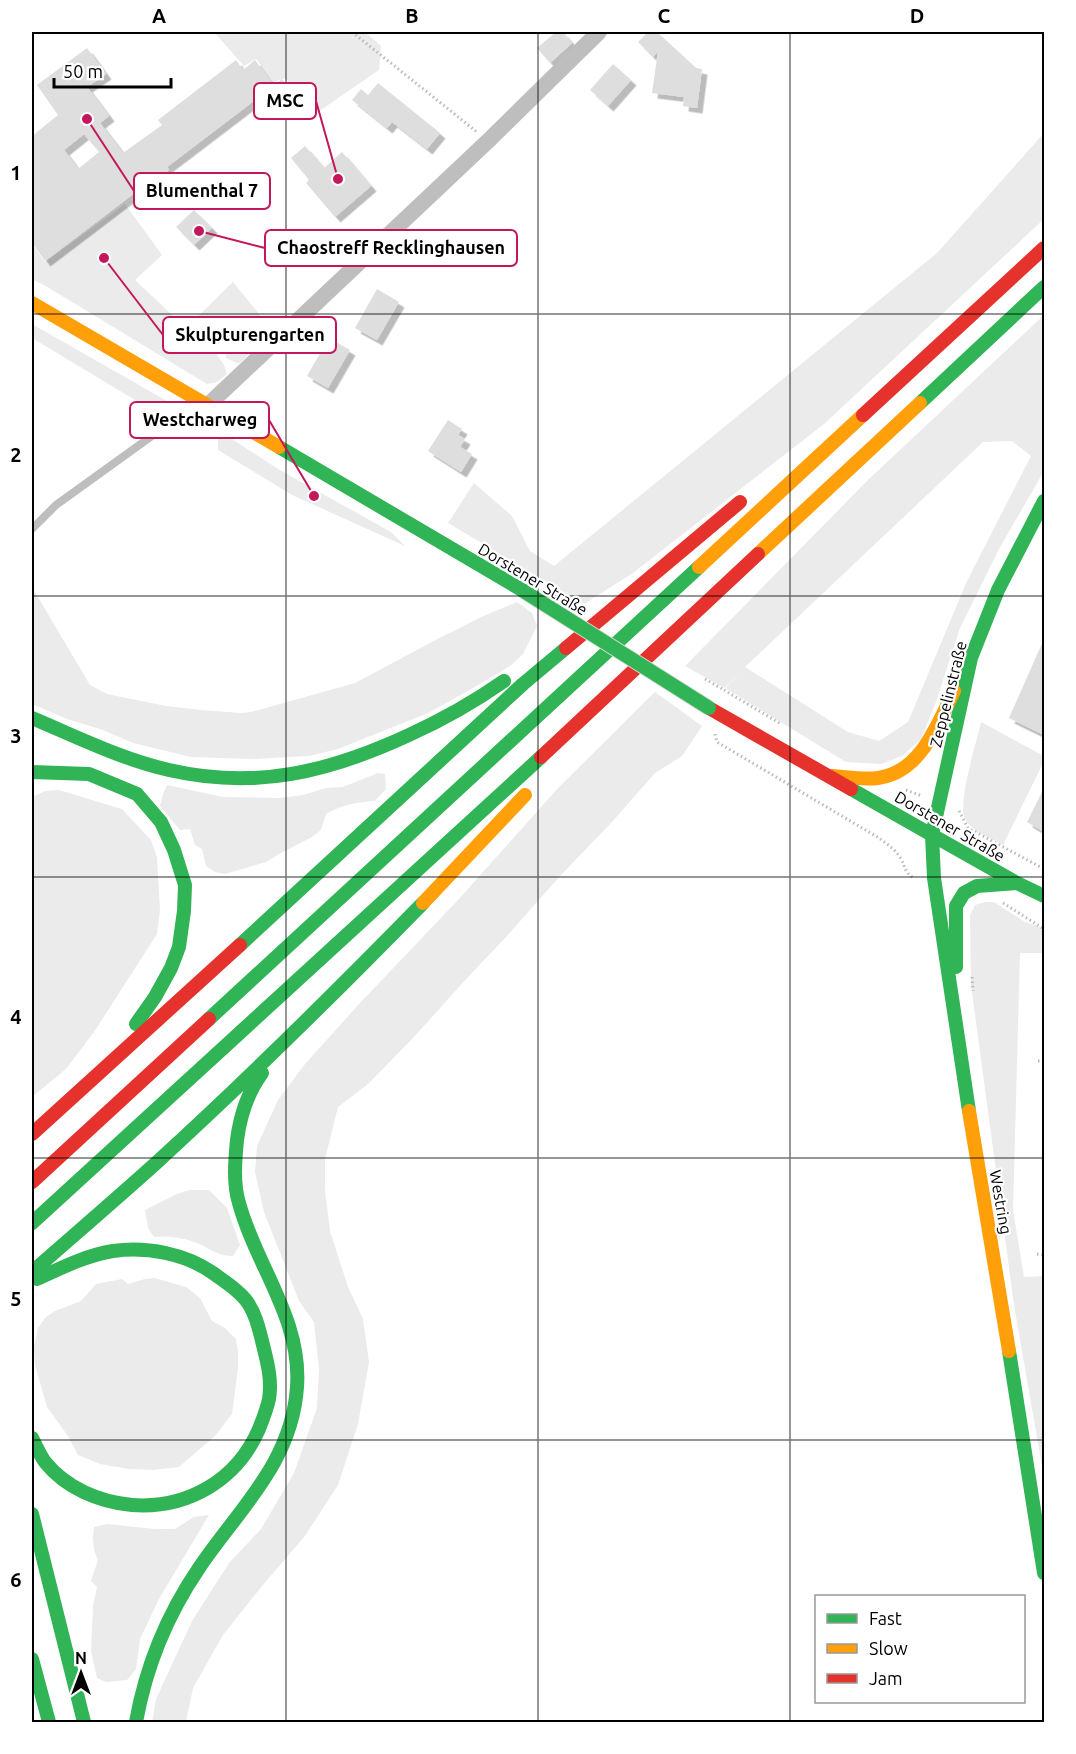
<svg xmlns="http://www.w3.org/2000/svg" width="1076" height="1754" font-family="Ubuntu,sans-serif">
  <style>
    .green { fill: #ebebeb; fill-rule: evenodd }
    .building { fill: #dedede; fill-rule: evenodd; filter: url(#shadow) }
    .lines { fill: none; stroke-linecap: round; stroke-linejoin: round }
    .path { stroke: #b9b9b9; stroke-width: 3; stroke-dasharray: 1.5 3; stroke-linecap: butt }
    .lane { stroke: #bebebe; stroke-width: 8 }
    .street { stroke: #bebebe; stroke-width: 16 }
    .fast { stroke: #30b455; stroke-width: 14 }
    .slow { stroke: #ff9f0a; stroke-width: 14 }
    .jam { stroke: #e5322d; stroke-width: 14 }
    .fast-bridge-casing { stroke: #dbdbdb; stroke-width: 16; stroke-linecap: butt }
    .path-bridge { stroke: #b9b9b9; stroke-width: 3; stroke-dasharray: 1.5 3; stroke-linecap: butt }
    .fast-bridge { stroke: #30b455; stroke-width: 14 }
    .grid { fill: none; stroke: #000; stroke-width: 1.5; stroke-opacity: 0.55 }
    .labels { text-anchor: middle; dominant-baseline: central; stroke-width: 4.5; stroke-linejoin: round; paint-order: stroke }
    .street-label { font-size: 16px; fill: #000; stroke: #fff }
    .leader { fill: none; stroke: #c2185b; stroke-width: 2 }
    .callout-dot { fill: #c2185b; stroke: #fff; stroke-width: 2 }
    .callout { fill: #fff; stroke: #c2185b; stroke-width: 2 }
    .callout-label { font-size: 18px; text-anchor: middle; font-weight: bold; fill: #000 }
    .neatline { fill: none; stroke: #000; stroke-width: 2 }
    .grid-label { font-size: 20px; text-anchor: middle; font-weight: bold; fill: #000 }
  </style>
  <defs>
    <filter id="shadow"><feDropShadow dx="5.5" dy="5.5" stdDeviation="0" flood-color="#0004"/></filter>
  </defs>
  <rect width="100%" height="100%" fill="#fff"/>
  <path class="green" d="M214,32H365L381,46L379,70L315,114L285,78L274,82L256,59L244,66Z
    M1044,133V219L824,424L633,573L584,604L448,523L474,483L512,516L530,551L554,566L937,253Z
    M125,204L162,255L135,280L186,328L233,282L273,331L241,362L237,363L226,358V353L231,349L223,340L213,349L224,365L227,374L217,382L207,384L49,288L32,279V244L45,262Z
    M1044,315V471L999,549L960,628L936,702L921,739L902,756L881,764L846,762L725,688L742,671L724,688L685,666L869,479ZM1012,441L1031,456L967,581L908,722L879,741L848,732L745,667L983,442Z
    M32,324L167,401L155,412L32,338Z
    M218,436L232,439L278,469L391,532L405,546L292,495L218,450Z
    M32,587L90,685L107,694L166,706L201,710L241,713L251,712L355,683L445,635L450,633L481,617L517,602L532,613L537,626L523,654L510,666L482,683L428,713L338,749L309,756L252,759L191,757L133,743L103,730L67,719L32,704Z
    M655,692L702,726L682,756L655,773L612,822L560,876L507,936L468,977L413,1038L368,1084L338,1107L325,1159V1190L330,1231L348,1287L363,1319L369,1362L358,1424L338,1485L305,1536L262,1586L223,1635L193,1688L186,1722H152L156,1699L192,1621L229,1563L261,1529L294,1473L317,1408L319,1369L314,1322L299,1301L264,1212L255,1172L257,1146L278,1100L305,1064L360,1003L458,900L559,787Z
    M981,722L1044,756V761L1003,845C991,838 972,832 965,819C957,803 977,741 981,722Z
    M378,773L385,774L386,789L375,801C357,802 341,805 326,814L321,830L312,837L279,854L266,862L225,874L215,872L206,866L202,849L195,845L190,829L180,830L160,806L163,794L167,785L223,797L279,798L303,795L326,788L343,787Z
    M59,790L122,809L151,840L157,857L160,910L157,934L94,1032L66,1069L32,1097V797L45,791Z
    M985,902H994L1025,922L1044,928V953H1020L1013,1210L1024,1277L1044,1276V1478L1014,1305L971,985L970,915L975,905Z
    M190,1190H209L227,1208L240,1245L233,1256C217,1256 211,1249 197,1243C182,1237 169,1236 154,1237L148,1228L145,1210L177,1194Z
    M155,1278L186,1287L200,1298L212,1321L225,1328L236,1339L238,1352V1368L232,1414L215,1436L179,1467L153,1470L129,1469L100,1464L78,1455L68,1436L47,1407L35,1365L34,1347L38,1328L46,1317L55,1311L81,1301L96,1284L122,1279L128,1284L145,1279Z
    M209,1515L159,1599L140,1639L136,1669L127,1680L106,1682L97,1678L91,1651L93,1606L97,1587L91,1581L98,1560L94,1550L93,1538L94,1527L107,1524L155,1529H175L194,1517Z"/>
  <path class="building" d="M556,32H563L572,43L550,63L537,48Z
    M648,32H657L696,68L702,69L697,108L683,106L684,97L652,93L658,51L653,57L638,42Z
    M87,48L106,74L87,87L109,116L100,123L123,153L162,125L158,120L236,60L243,70L255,60L274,85L282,79L294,94L270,112L259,97L167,167L169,170L150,184L149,182L45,261L32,243V136L58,115L37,85ZM84,134L99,152L78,169L64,150Z
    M613,64L631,80L608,106L590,90Z
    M378,83L440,133L427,149L392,122L387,128L352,100L361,89L368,95Z
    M305,146L324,168L342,152L371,186L335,217L306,183L309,180L291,158Z
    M194,210L212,228L194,245L176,227Z
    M377,289L399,302L377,340L355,328Z
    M329,338L350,350L328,388L307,376Z
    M448,420L462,429L458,435L465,439L460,447L472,454L461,472L428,451Z
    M1044,639V735L1009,718Z
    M1044,788V832L1027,822Z"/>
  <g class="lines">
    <path class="path" d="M352,32L477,132
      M724,690L781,724
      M715,734L717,742L879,838C887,844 896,850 901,859C906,868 904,872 914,878
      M906,790L922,796
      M959,811L968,828L1044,869
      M1003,903L1044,929
      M972,977L973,991
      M1038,1061H1044
      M1037,1254L1044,1255"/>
    <path class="lane" d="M32,529L56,505L174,420L202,408"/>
    <path class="street" d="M207,406L488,141L599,32"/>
    <path class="fast" d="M920,403L1044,287
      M279,447L522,590
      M32,718C77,737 121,759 169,770C256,790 329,772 409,735C442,720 474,702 504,681
      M32,772L89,774L137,794L161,822L174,850L185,885L184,911L179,947L171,968L155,997L136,1024
      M851,789L932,835
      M932,835L1017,883L1044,896
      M240,945L523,684L566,648
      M956,967V906L964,893L977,886L1017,883
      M209,1019L699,567
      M969,1111L934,878L932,835L971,658L998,590L1044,501
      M32,1223L541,757
      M32,1272C73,1236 115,1200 155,1164C247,1080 336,992 423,903
      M1009,1351L1044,1573
      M32,1438C36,1446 40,1455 45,1462C66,1488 99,1502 132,1505C188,1509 237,1480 259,1429C263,1419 267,1409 269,1399C272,1382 268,1365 264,1349C260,1333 256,1312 245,1299C236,1288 224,1281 213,1273C186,1254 147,1246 113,1251C87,1255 61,1268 37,1279
      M32,1514L84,1722
      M32,1659L49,1722
      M136,1722C146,1666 167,1615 199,1568C238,1510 292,1463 297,1387C302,1319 256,1266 239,1203C233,1183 235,1161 237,1140C240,1117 248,1092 262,1073"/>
    <path class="slow" d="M32,303L279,447
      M758,554L920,403
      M699,567L863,415
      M832,776C847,777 863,780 878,778C921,772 937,725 954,691
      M423,903L525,795
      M969,1111L1009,1351"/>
    <path class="jam" d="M863,415L1044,248
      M566,648L740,502
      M709,708L851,789
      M541,757L758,554
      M32,1134L240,945
      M32,1182L209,1019"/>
    <defs>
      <path id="fast-bridge" d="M522,590L709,708"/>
    </defs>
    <use href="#fast-bridge" class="fast-bridge-casing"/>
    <path class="path-bridge" d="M705,679L724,690"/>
    <use href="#fast-bridge" class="fast-bridge"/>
  </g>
  <path class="grid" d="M286,32V1722M538,32V1722M790,32V1722M32,314H1044M32,596H1044M32,877H1044M32,1158H1044M32,1440H1044"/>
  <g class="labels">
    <g class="street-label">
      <text transform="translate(533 579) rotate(31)">Dorstener Straße</text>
      <text transform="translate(948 694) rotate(-76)">Zeppelinstraße</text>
      <text transform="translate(950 826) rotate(30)">Dorstener Straße</text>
      <text transform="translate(1001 1202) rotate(80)">Westring</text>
    </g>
  </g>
  <path class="leader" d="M338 179L316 101M87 119L134 191M199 231L265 248M104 258L163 335M314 496L269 420"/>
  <g class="callout-dot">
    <circle cx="338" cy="179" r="6"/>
    <circle cx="87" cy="119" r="6"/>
    <circle cx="199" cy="231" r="6"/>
    <circle cx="104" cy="258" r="6"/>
    <circle cx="314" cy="496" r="6"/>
  </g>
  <g class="callout">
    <rect x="254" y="83" width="62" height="36" rx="6"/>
    <rect x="134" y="173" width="136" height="36" rx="6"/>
    <rect x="265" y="230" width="252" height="36" rx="6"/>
    <rect x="163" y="317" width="173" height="36" rx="6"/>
    <rect x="130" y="402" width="139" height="36" rx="6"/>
  </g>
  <g class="callout-label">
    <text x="285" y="107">MSC</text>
    <text x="202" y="197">Blumenthal 7</text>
    <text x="391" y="254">Chaostreff Recklinghausen</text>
    <text x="250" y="341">Skulpturengarten</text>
    <text x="200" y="426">Westcharweg</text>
  </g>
  <rect width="1076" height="1754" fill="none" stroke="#ffffff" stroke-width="66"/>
  <rect x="815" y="1595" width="210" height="108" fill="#ffffff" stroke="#999999" stroke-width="1.5"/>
  <rect x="827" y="1614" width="30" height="9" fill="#30b455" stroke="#999999" stroke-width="1.5"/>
  <text x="869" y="1625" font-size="18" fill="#000000">Fast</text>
  <rect x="827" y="1644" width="30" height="9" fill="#ff9f0a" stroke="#999999" stroke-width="1.5"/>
  <text x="869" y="1655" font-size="18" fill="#000000">Slow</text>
  <rect x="827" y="1674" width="30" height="9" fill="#e5322d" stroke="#999999" stroke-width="1.5"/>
  <text x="869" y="1685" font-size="18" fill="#000000">Jam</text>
  <g transform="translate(81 1673)" stroke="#ffffff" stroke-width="4.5" paint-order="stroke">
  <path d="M0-4.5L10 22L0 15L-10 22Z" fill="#000000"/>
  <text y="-9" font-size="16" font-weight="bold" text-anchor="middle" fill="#000000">N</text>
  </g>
  <path d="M54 78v9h117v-9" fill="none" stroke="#000000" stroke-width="3"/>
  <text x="63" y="78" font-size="18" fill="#000000" stroke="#ffffff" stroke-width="4.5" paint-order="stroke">50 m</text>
  <rect x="33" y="33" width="1010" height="1688" class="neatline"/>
  <g class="grid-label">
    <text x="159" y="23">A</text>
    <text x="412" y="23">B</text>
    <text x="664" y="23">C</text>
    <text x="917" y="23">D</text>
    <text x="16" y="180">1</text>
    <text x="16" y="462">2</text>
    <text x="16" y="743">3</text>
    <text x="16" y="1024">4</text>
    <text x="16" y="1306">5</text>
    <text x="16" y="1587">6</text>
  </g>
</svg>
